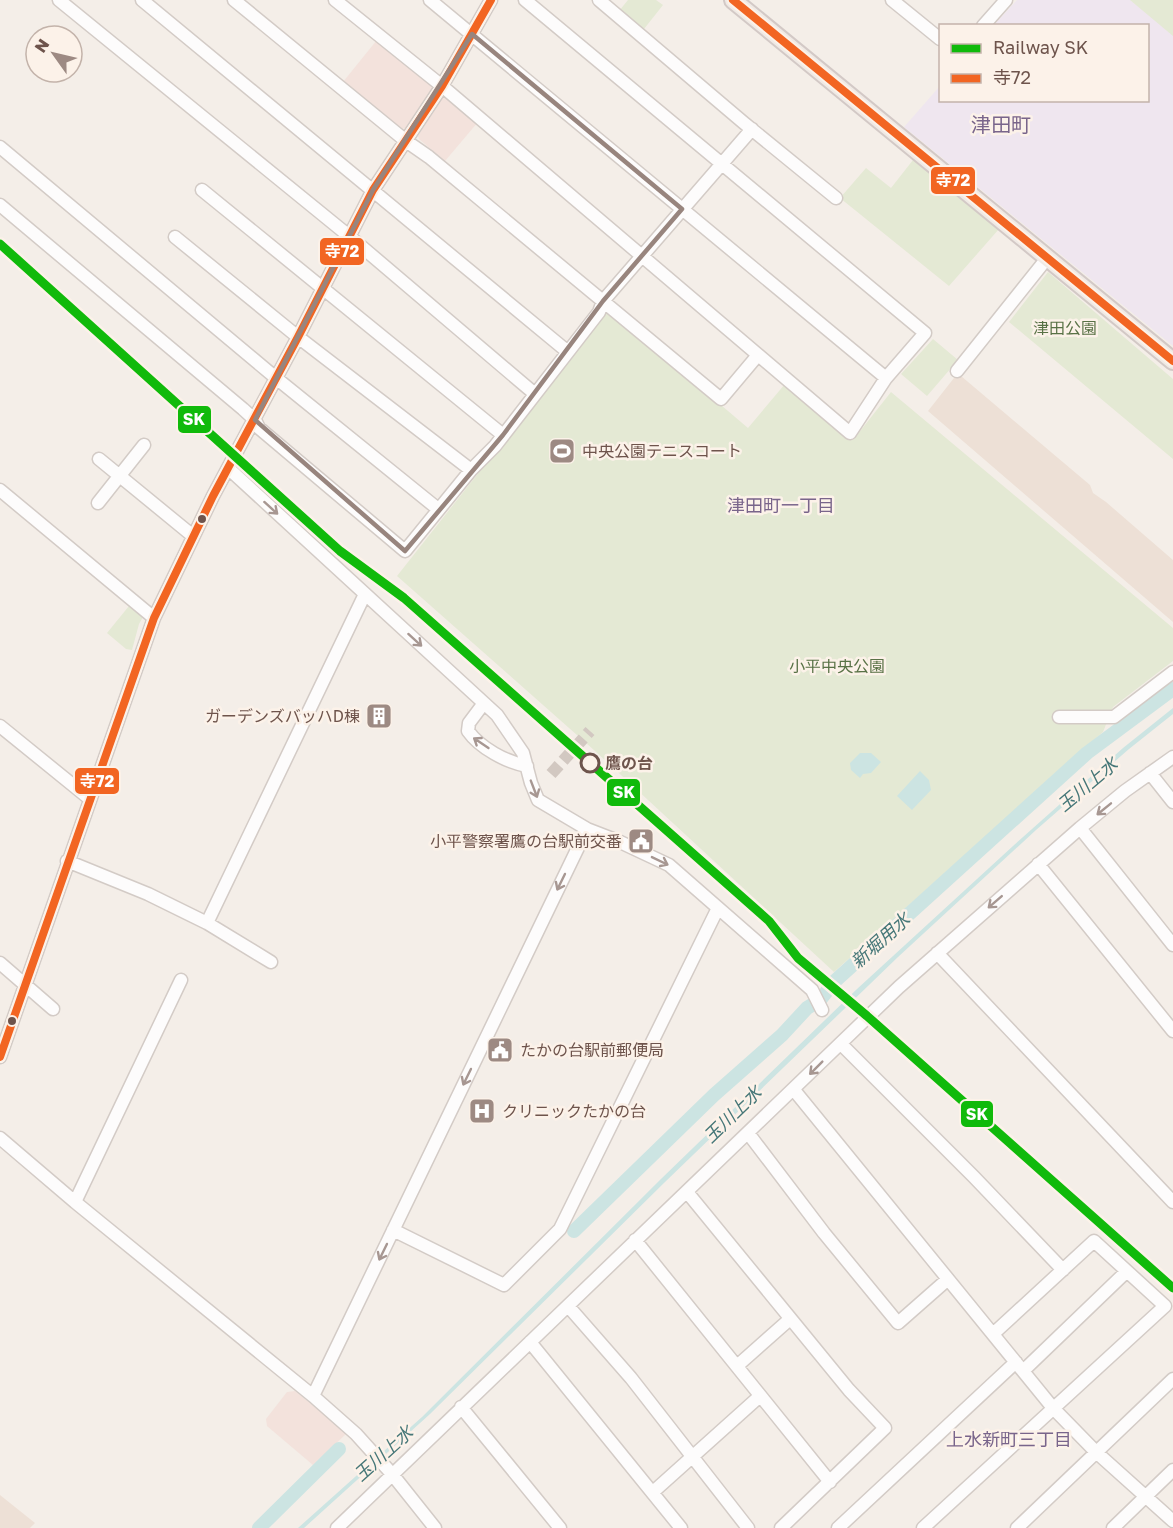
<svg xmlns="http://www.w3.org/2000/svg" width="1173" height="1528" font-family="'Golos Text','Noto Sans JP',sans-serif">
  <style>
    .residential { fill: #ede0d6 }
    .commercial { fill: #f3e2dc }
    .education { fill: #efe6ef }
    .green { fill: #e4e9d4 }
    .water { fill: #cce4e2 }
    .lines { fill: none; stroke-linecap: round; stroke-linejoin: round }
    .canal { stroke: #cce4e2; stroke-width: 14 }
    .minor-tunnel { stroke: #d2c8c1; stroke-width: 12; stroke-dasharray: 12 6; stroke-linecap: butt }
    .minor-casing { stroke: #d3cbc6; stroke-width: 15 }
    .major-casing { stroke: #d3c9c6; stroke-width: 20 }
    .minor { stroke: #fdfcfc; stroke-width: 12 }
    .major { stroke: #f0eae5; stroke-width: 16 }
    .bus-1-casing { stroke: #fcf2e9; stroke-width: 12 }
    .bus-1 { stroke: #f26522; stroke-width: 8 }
    .rail-1-casing { stroke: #fcf2e9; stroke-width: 14 }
    .rail-1 { stroke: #10ba0b; stroke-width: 9 }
    .oneway { stroke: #a79792 }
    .marked { fill: none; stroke: #98857e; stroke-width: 4.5; stroke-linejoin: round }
    .bus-dot { fill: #6e544c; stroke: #fcf2e9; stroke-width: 2 }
    .stop-dot { fill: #fcf2e9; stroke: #6e544c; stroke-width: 3 }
    .labels { text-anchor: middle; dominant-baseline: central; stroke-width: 5; stroke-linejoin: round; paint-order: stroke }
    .park-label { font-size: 16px; fill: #597246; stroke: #fcf2e9 }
    .poi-label { font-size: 16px; fill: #6e544c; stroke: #fcf2e9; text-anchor: start }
    .stop-label { font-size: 16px; font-weight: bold; fill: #6e544c; stroke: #fcf2e9; text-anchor: start }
    .neighbourhood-label { font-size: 18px; fill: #79658b; stroke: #fcf2e9 }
    .water-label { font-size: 18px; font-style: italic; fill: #467778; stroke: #fcf2e9 }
    .quarter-label { font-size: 20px; fill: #79658b; stroke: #fcf2e9 }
    .line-badge { stroke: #fcf2e9; stroke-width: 2 }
    .badge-label { font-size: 16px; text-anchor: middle; font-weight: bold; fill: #fff }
  </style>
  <rect width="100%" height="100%" fill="#f4eee8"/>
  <path class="residential" d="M961,376L1090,485L1093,493L1106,502L1173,560V622L928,411L954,378Z
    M0,1495L35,1523L30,1528H0Z"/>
  <path class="commercial" d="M381,35L437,82L409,128L401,129L343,82Z
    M443,97H447L478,122L445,161L419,139L418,136Z
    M295,1391L347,1433L313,1465L267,1426L266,1419L287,1392Z"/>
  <path class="education" d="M1017,0H1173V346L904,127L940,86V100H1148V26L994,25Z"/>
  <path class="green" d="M628,0H656L663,5L644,29L619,11Z
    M1130,0H1173V36Z
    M913,160L999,229L949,286L840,198L866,168L891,188Z
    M1048,272L1173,379V459L1009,322Z
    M608,309L748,428L785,384L853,440L891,392L1173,628V661L1113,707L1103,732L834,972L595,751L397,576Z
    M933,339L958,360L927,396L901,374Z
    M129,606L143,617L139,624L132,650L126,649L107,633Z"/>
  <path class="water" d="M1173,708V714L1129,749L1036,830L898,957L665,1182L430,1414L304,1528H298L422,1417L662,1178L857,989L1013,846L1123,748Z
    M860,753H871L881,762L871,773L863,774L860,778L851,770L850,763Z
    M920,771L929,780L931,790L912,810L897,796Z"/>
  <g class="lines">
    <path class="canal" d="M574,1231L714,1095L782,1035L807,1008L820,1000L835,981L1087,753L1173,689
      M259,1528L339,1449"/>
    <path class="minor-tunnel" d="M551,774L590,731"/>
    <defs>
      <path id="minor" d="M59,0L349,236L535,394
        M142,0L568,352
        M234,0L406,141L429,157L721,399L758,355
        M335,0L442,86L850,433L886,378L925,333L525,0
        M430,0L886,378
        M599,0L744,123L836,198
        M892,0L940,39
        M983,26L1006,0
        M0,147L276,378L438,509
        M202,190L503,435
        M0,205L243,409L255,420L259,428L405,551L471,470L495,446L599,312L603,301L752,129
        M175,237L298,337L471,470
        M957,371L1048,257
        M99,459L193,536
        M228,468L497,715L523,753L531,783L538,800L587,829L618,841L669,865L812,990L822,1010
        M0,490L154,618
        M98,503L144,445
        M484,703L469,723L468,731C480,748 506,762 527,766
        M1059,717H1114L1173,672
        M0,726L90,799
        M1150,773L1173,802
        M1080,828L1173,945
        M67,861L148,894L207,923L271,962
        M1038,864L1173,1031
        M207,923L365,594
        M937,953L1173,1202
        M0,963L53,1009
        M841,1044L974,1177L1063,1270
        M0,1057L154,618L213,496L298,337L373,190L442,86L491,0
        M794,1090L1053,1408L1096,1452L1173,1521
        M748,1133L824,1233L898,1323L948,1279
        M0,1138L75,1202L313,1396L356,1434L392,1474L435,1528
        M687,1192L849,1390L885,1428L781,1528
        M75,1202L181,980
        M393,1230L504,1285L560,1229L718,908
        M635,1240L830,1482
        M568,1306L631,1378L748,1528
        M530,1342L681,1528
        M737,1366L790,1319
        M1023,1371L1126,1272
        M313,1396L587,829
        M461,1407L560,1528
        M653,1492L760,1396
        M337,1528L899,987L1080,828L1125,791L1173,757
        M838,1528L1016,1362
        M923,1528L1165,1306L1094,1241L993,1334
        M1017,1528L1173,1379
        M1113,1528L1173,1470"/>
      <path id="major" d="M733,0L1173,361"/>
    </defs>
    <use href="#minor" class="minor-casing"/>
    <use href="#major" class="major-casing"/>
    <use href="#minor" class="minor"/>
    <use href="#major" class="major"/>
    <defs>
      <path id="bus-1" d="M733,0L1173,361
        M0,1057L154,618L213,496L298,337L373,190L442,86L491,0"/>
    </defs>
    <use href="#bus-1" class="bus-1-casing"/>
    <use href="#bus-1" class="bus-1"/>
    <defs>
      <path id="rail-1" d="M0,244L340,551L404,598L769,921L798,958L867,1016L1173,1288"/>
    </defs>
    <use href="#rail-1" class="rail-1-casing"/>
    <use href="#rail-1" class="rail-1"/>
  </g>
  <defs><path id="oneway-shaft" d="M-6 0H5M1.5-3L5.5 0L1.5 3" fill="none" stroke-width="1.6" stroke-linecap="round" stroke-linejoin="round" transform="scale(1.5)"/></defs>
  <g class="oneway">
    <use href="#oneway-shaft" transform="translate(271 508) rotate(42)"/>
    <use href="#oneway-shaft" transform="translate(415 640) rotate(42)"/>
    <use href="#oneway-shaft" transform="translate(481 743) rotate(-146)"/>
    <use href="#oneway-shaft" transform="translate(534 789) rotate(69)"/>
    <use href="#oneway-shaft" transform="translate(1104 809) rotate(141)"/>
    <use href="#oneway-shaft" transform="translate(660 861) rotate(26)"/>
    <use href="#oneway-shaft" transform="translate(561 882) rotate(116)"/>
    <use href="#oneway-shaft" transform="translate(995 902) rotate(139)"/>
    <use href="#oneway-shaft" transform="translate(816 1068) rotate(135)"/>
    <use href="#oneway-shaft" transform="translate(467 1077) rotate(116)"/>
    <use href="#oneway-shaft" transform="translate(383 1252) rotate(116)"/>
  </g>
  <path class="marked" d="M472,34L682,209L603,301L503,435L405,551L255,420L373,190Z"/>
  <defs>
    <symbol id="stadium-square" viewBox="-11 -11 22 22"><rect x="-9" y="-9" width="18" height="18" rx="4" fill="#9d8a83" stroke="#fcf2e9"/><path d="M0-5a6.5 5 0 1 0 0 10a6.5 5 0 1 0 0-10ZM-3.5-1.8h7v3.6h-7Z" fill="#fff"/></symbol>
    <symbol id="building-square" viewBox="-11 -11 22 22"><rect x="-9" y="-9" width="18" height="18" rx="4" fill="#9d8a83" stroke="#fcf2e9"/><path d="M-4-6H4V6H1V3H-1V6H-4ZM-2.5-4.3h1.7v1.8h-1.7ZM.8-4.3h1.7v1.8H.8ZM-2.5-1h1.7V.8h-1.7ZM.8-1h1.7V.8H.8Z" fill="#fff"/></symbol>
    <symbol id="civic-square" viewBox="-11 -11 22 22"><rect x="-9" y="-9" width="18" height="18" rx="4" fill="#9d8a83" stroke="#fcf2e9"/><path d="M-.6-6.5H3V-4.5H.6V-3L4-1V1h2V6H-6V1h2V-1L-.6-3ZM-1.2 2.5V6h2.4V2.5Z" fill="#fff"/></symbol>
    <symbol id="hospital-square" viewBox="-11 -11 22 22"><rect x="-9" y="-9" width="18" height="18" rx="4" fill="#9d8a83" stroke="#fcf2e9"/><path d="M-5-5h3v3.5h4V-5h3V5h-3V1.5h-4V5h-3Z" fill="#fff"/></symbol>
  </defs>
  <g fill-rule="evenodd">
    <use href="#stadium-square" x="547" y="436" width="30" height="30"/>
    <use href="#building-square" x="364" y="701" width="30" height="30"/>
    <use href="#civic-square" x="626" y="826" width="30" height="30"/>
    <use href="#civic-square" x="485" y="1035" width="30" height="30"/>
    <use href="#hospital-square" x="467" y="1096" width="30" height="30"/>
  </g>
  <g class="bus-dot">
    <circle cx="202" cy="519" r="5"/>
    <circle cx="12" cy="1021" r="5"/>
  </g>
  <circle class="stop-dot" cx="590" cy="763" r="9"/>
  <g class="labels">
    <g class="park-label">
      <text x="1065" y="328">津田公園</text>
      <text x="837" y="666">小平中央公園</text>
    </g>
    <g class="poi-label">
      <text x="582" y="451">中央公園テニスコート</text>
      <text x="360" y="716" text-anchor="end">ガーデンズバッハD棟</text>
      <text x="622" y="841" text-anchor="end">小平警察署鷹の台駅前交番</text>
      <text x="520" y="1050">たかの台駅前郵便局</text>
      <text x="502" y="1111">クリニックたかの台</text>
    </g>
    <g class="stop-label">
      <text x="605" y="763">鷹の台</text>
    </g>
    <g class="neighbourhood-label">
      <text x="781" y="505">津田町一丁目</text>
      <text x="1009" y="1439">上水新町三丁目</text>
    </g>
    <g class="water-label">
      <text transform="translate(1087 784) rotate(-40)">玉川上水</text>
      <text transform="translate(880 940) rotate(-42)">新堀用水</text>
      <text transform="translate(732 1114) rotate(-44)">玉川上水</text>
      <text transform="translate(383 1453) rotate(-42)">玉川上水</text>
    </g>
    <g class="quarter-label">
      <text x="1001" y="124">津田町</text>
    </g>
  </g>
  <g class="line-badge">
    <rect x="930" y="166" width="46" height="29" rx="6" fill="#f26522"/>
    <rect x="319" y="237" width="46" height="29" rx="6" fill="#f26522"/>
    <rect x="177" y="405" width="35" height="29" rx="6" fill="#10ba0b"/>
    <rect x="74" y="767" width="46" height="28" rx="6" fill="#f26522"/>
    <rect x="606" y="778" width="35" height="29" rx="6" fill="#10ba0b"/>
    <rect x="960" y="1100" width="34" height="28" rx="6" fill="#10ba0b"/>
  </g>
  <g class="badge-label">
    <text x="953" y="186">寺72</text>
    <text x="342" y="257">寺72</text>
    <text x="194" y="425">SK</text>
    <text x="97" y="787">寺72</text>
    <text x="624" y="798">SK</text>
    <text x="977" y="1120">SK</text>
  </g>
  <rect x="939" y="24" width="210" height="78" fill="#fcf2e9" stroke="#c3b3aa" stroke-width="1.5"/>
  <rect x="951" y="44" width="30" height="9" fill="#10ba0b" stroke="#c3b3aa" stroke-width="1.5"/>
  <text x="993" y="54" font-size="18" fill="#6e544c">Railway SK</text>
  <rect x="951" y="74" width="30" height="9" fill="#f26522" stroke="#c3b3aa" stroke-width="1.5"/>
  <text x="993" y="84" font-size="18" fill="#6e544c">寺72</text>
  <g transform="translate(54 54) rotate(304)"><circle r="28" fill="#fcf2e9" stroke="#c3b3aa" stroke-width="1.5"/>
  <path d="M0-4.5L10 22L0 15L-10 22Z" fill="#9d8a83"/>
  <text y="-9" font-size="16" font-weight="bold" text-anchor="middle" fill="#6e544c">N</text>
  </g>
</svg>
